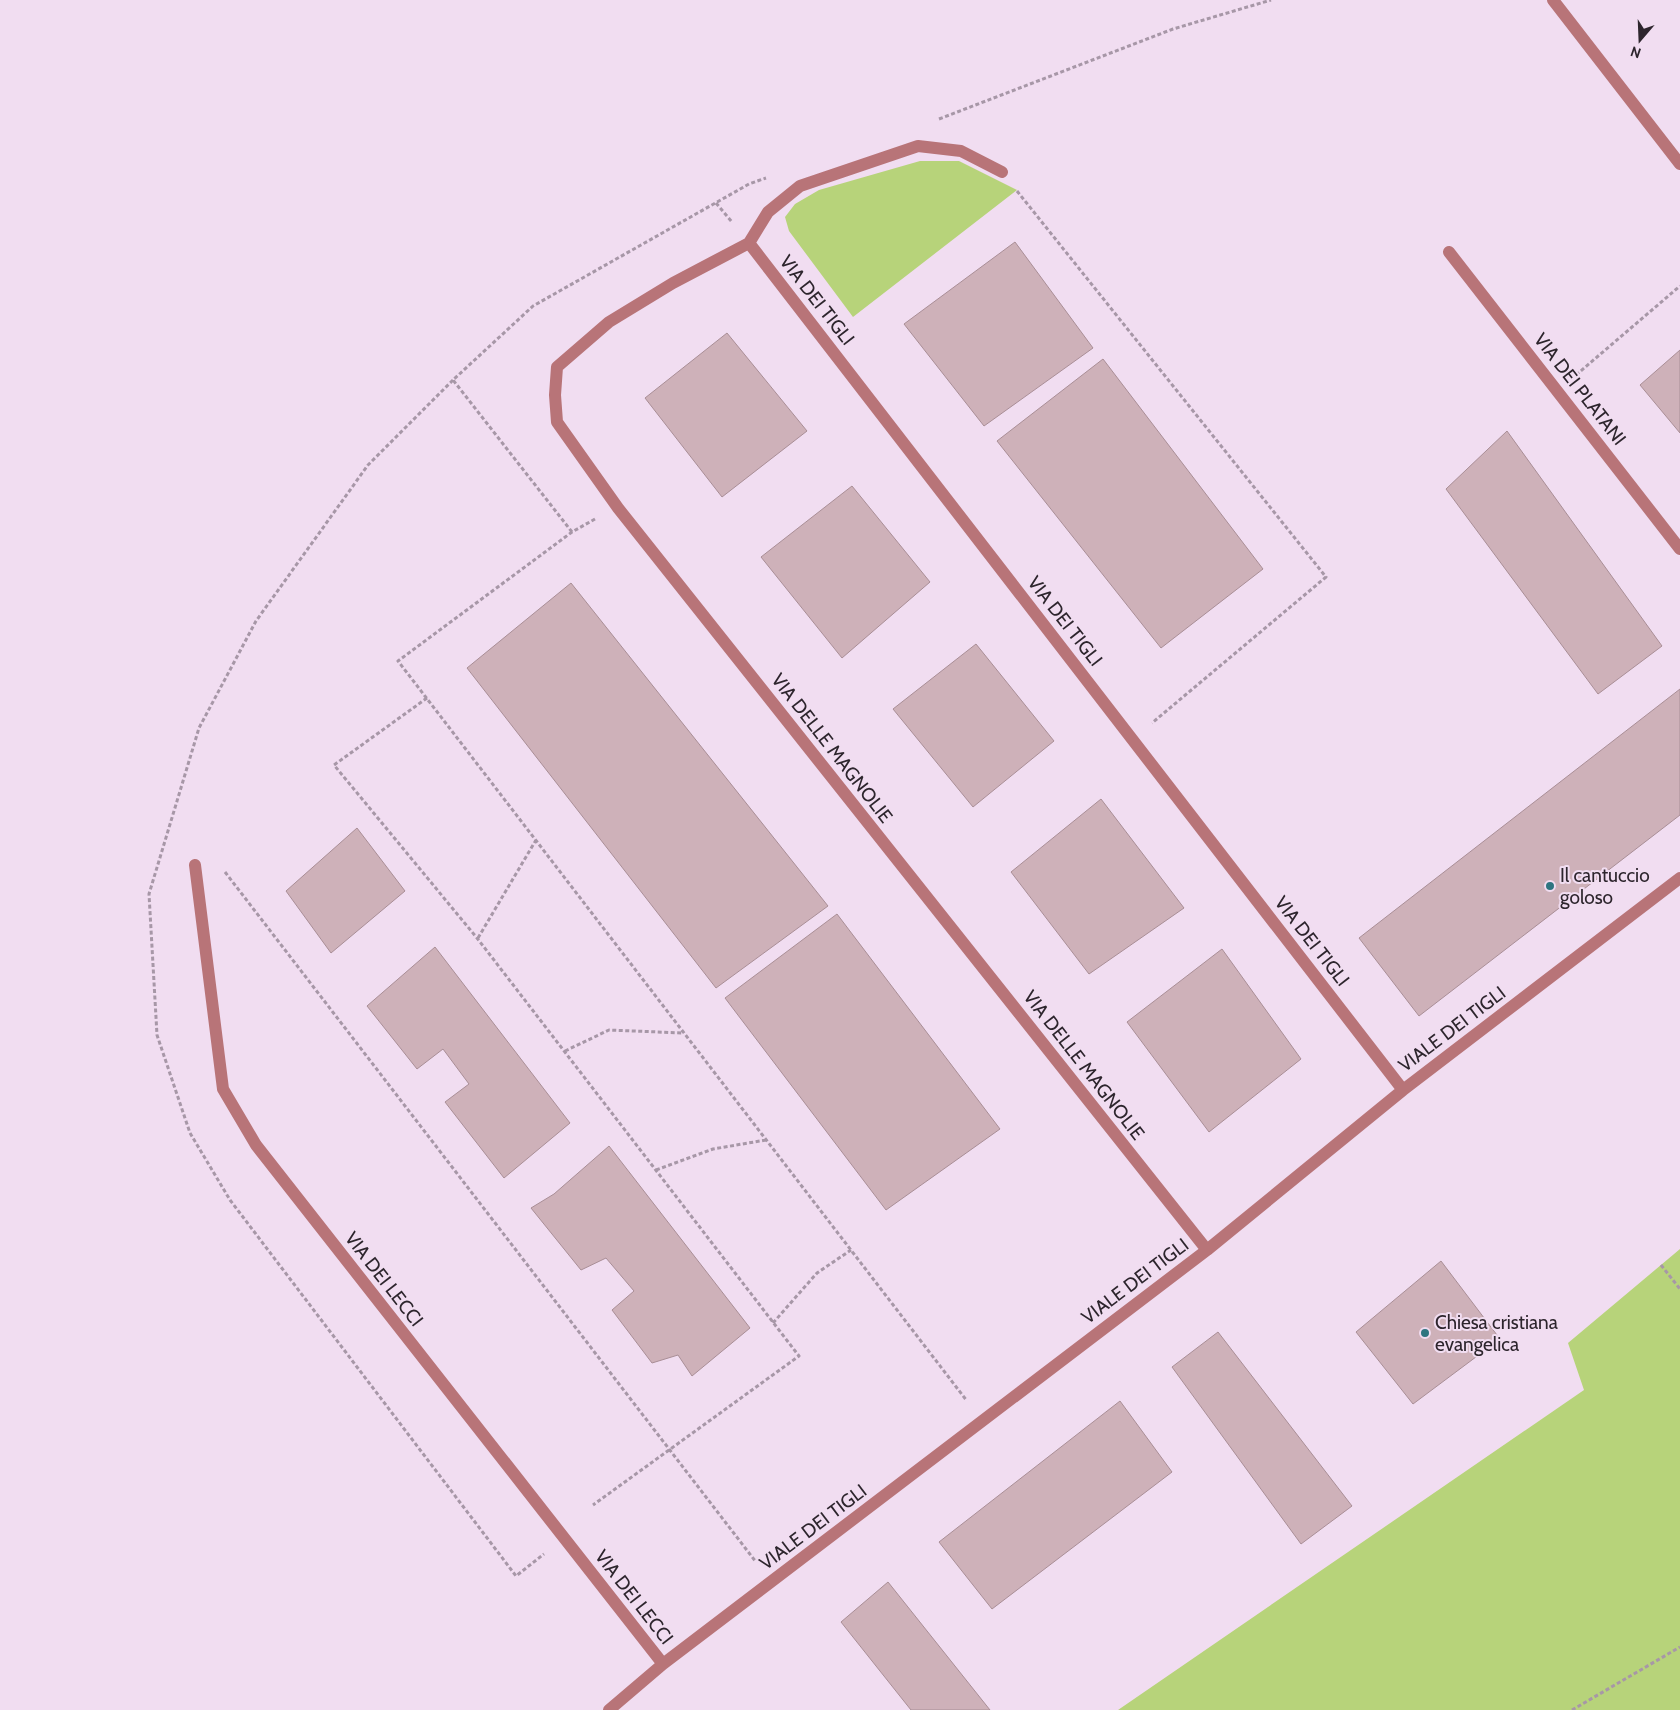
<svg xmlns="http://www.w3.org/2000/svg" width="1680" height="1710" font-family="Cabin,sans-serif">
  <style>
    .green { fill: #b7d37a }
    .building { fill: #ceb1b9; stroke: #a98e96 }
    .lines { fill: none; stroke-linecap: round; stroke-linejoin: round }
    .path { stroke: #a797a7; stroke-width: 3; stroke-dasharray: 4 2.5; stroke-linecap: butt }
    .minor { stroke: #b87478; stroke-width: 12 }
    .poi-dot { fill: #2e7580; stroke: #f1ddf1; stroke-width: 2 }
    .labels { text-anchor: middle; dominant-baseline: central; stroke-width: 4; stroke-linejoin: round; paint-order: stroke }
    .street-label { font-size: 19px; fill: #2d252d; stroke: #f1ddf1 }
    .poi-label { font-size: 19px; fill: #2d252d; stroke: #f1ddf1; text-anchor: start }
  </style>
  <rect width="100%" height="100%" fill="#f1ddf1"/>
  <path class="green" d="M920,161H959L1017,190L853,317L789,231L785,217L795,204L819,190Z
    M1680,1249V1710H1118L1584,1390L1568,1343Z"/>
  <path class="building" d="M1015,242L1093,348L984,426L904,324Z
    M727,333L807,431L722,497L645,398Z
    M1680,350V433L1640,385Z
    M1103,359L1263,569L1161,648L997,441Z
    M1507,431L1662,646L1598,694L1446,489Z
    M852,486L930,582L842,658L761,557Z
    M571,583L828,906L716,988L467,668Z
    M976,644L1054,741L973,807L893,709Z
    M1680,689V815L1419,1016L1359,938Z
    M1101,799L1184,908L1089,974L1011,872Z
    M357,828L405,891L331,953L286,891Z
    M837,914L1000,1129L886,1210L725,998Z
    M435,947L570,1123L504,1178L445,1102L469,1084L443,1049L417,1069L367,1006Z
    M1222,949L1301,1059L1209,1132L1127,1022Z
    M609,1146L750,1328L692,1376L678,1355L652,1363L612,1310L634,1291L606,1258L581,1270L531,1208L554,1194Z
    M1441,1261L1500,1339L1413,1404L1356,1332Z
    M1218,1332L1352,1506L1301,1544L1172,1367Z
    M1120,1401L1172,1472L992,1609L939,1542Z
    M888,1582L990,1710H911L841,1622Z"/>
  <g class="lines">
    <path class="path" d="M939,119L1173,29L1271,0
      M1017,191L1326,577L1152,723
      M716,203L732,222
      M1576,375L1680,286
      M453,380L368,465L256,621L199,728L149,894L157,1035L190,1133L230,1200L516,1576L544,1554
      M595,519L572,532L398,661L967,1401
      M572,532L453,380L533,306L749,184L766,178
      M427,698L334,765L477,938L799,1356L593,1505
      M225,872L756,1562
      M478,938L536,840
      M565,1051L609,1030L683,1033
      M656,1170L713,1149L766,1140
      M1661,1265L1680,1289
      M773,1323L817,1273L851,1250
      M1572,1710L1680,1647"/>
    <path class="minor" d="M1553,0L1680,164
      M749,243L768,212L800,186L918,146L961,151L1002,172
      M1449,252L1680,549
      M195,865L223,1089L256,1145L663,1664
      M1207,1250L618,508L557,422L555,395L557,367L609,322L673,283L749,243L1403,1090
      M609,1710L663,1664L1207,1250L1403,1090L1680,878"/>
  </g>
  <g class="poi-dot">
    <circle cx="1550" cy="886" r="5"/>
    <circle cx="1425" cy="1333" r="5"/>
  </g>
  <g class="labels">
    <g class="street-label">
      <text transform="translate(817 300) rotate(52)">VIA DEI TIGLI</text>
      <text transform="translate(1580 389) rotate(52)">VIA DEI PLATANI</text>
      <text transform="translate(1065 621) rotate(52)">VIA DEI TIGLI</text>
      <text transform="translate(832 748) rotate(52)">VIA DELLE MAGNOLIE</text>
      <text transform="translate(1312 941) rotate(52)">VIA DEI TIGLI</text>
      <text transform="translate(1452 1029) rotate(-37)">VIALE DEI TIGLI</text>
      <text transform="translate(1084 1065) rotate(52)">VIA DELLE MAGNOLIE</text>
      <text transform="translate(384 1279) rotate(52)">VIA DEI LECCI</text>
      <text transform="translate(1135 1281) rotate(-37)">VIALE DEI TIGLI</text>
      <text transform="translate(813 1527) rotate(-37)">VIALE DEI TIGLI</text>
      <text transform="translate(634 1597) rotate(52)">VIA DEI LECCI</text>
    </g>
    <g class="poi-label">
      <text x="1560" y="875">Il cantuccio<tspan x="1560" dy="22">goloso</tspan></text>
      <text x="1435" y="1322">Chiesa cristiana<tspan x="1435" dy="22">evangelica</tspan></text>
    </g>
  </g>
  <g transform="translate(1640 40) rotate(199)" stroke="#f1ddf1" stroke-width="4" paint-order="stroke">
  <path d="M0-4L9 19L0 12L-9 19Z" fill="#2d252d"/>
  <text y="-8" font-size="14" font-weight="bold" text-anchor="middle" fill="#2d252d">N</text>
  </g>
</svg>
